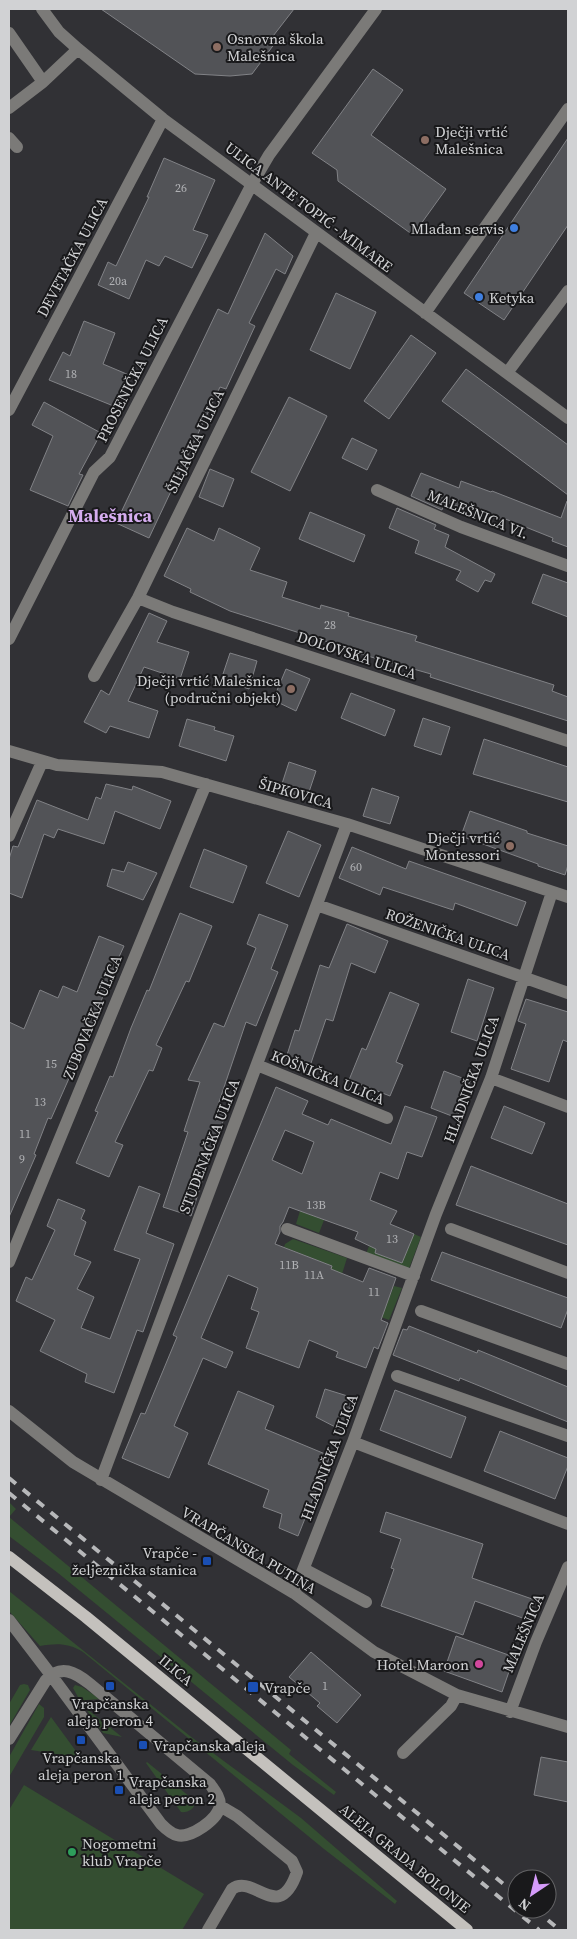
<svg xmlns="http://www.w3.org/2000/svg" width="577" height="1939" font-family="'Source Serif 4',serif">
  <style>
    .green { fill: #344e31 }
    .building { fill: #525357; stroke: #818286; fill-rule: evenodd }
    .lines { fill: none; stroke-linecap: round; stroke-linejoin: round }
    .minor { stroke: #7b7a78; stroke-width: 12 }
    .major { stroke: #c4c1bd; stroke-width: 12 }
    .rail { stroke: #b7b8ba; stroke-width: 4; stroke-dasharray: 9 9; stroke-linecap: butt }
    .education-dot { fill: #8d6e63; stroke: #19191b; stroke-width: 2 }
    .shop-dot { fill: #3f7fe0; stroke: #19191b; stroke-width: 2 }
    .transit-dot { fill: #1a4fb4; stroke: #19191b; stroke-width: 2 }
    .hotel-dot { fill: #d1479c; stroke: #19191b; stroke-width: 2 }
    .leisure-dot { fill: #2e9e5b; stroke: #19191b; stroke-width: 2 }
    .labels { text-anchor: middle; dominant-baseline: central; stroke-width: 4; stroke-linejoin: round; paint-order: stroke }
    .number-label { font-size: 12px; fill: #b1b2b5 }
    .poi-label { font-size: 15px; fill: #d1d2d4; stroke: #19191b; text-anchor: start }
    .street-label { font-size: 15px; fill: #d1d2d4; stroke: #19191b }
    .quarter-label { font-size: 18px; font-weight: bold; fill: #d5adef; stroke: #19191b }
  </style>
  <rect width="100%" height="100%" fill="#313135"/>
  <path class="green" d="M300,1211L324,1220L319,1233L296,1224Z
    M414,1234L421,1237L408,1271L366,1254L369,1246L403,1259Z
    M293,1239L347,1258L342,1274L324,1288L332,1266L284,1247L285,1244Z
    M394,1286L402,1288L389,1320L344,1303L383,1313Z
    M9,1502L16,1509L9,1517L291,1750L289,1754L336,1792L334,1795L293,1765L58,1573L9,1536Z
    M9,1591L190,1736L301,1818L397,1901L395,1904L324,1849L83,1652C69,1643 56,1643 40,1646L9,1611Z
    M24,1684L28,1685L30,1690L9,1726V1704L20,1685Z
    M75,1685L82,1687L100,1699L87,1700V1709L122,1737L103,1733L79,1699L73,1688Z
    M39,1704L44,1708V1717L9,1777V1757Z
    M51,1717L81,1758L31,1750Z
    M147,1762L195,1801C196,1808 188,1813 181,1812L146,1763Z
    M24,1785L204,1894L182,1930H9V1810Z"/>
  <path class="building" d="M101,9H294L270,40L275,43L252,74L230,76L195,74Z
    M373,69L403,90L371,135L446,189L413,235L338,181L337,170L312,153Z
    M568,138V225L504,320L464,293Z
    M164,158L215,180L193,230L208,235L192,268L165,256L159,266L146,260L129,299L98,285L108,262L116,266L149,197H147Z
    M265,233L293,256L285,274L276,269L249,323L255,326L226,389L220,387L149,538L116,523L218,309L228,314Z
    M336,293L376,312L350,369L310,350Z
    M84,321L115,333L103,364L129,375L116,407L49,380L63,352L70,356Z
    M411,335L436,353L389,419L364,401Z
    M466,369L568,445V495L442,401Z
    M289,397L327,416L290,491L251,472Z
    M44,402L101,433L79,474L83,475L68,506L30,490L53,436L32,425Z
    M352,438L377,450L367,470L342,458Z
    M210,469L234,479L223,507L199,497Z
    M421,473L459,488L461,481L491,492L492,491L561,518L567,501L568,502V547L552,541L553,538L503,518L502,521L445,502L442,510L411,496Z
    M397,508L436,525L434,529L449,535L445,547L495,574L491,582L485,580L478,592L456,580L461,571L415,553L419,541L389,528Z
    M310,512L365,535L354,562L299,539Z
    M187,528L214,541L219,528L260,548L250,570L287,582L282,597L320,609L321,605L349,613L348,616L417,636L415,641L554,685L552,691L568,697V721L430,677L431,674L357,653V651L230,611L190,592L191,589L164,576Z
    M543,574L568,583V617L532,603Z
    M149,613L167,621L157,642L189,652L180,679L144,667L128,701L158,711L149,738L110,726L106,733L84,722L101,690L109,695Z
    M230,653L257,661L249,689L221,680Z
    M286,669L310,679L296,711L273,700Z
    M351,693L395,710L385,736L341,718Z
    M423,718L450,727L441,755L414,746Z
    M187,719L215,727L214,730L234,736L226,761L179,746Z
    M484,739L568,767V802L473,774Z
    M289,762L316,771L307,798L280,790Z
    M106,784L132,790L133,786L171,801L160,829L115,811L104,844L58,829L54,838L44,834L22,898L9,893V859L13,846L18,847L37,800L88,820L96,797L101,799Z
    M372,788L399,797L390,824L363,816Z
    M470,811L527,831V833L568,846V865L565,875L538,866V864L461,836Z
    M288,831L321,845L299,897L266,883Z
    M352,847L406,869L409,861L526,902L517,926L455,903L453,910L383,887L380,895L339,878Z
    M204,849L247,866L233,903L190,887Z
    M128,862L157,873L143,900L107,886L112,869L124,872Z
    M180,913L212,926L189,982L186,981L156,1045L162,1048L153,1071L149,1070L115,1142L123,1145L109,1177L76,1163L98,1112L95,1111L110,1076L113,1077L131,1028L147,990L149,991Z
    M259,914L288,925L271,969L278,972L256,1026L246,1022L217,1108L227,1112L205,1165L207,1166L191,1216L163,1207L188,1132L184,1131L200,1082L188,1080L214,1023L224,1027L256,948L247,944Z
    M347,924L388,941L375,973L351,963L333,1021L326,1019L310,1066L286,1058L295,1030L299,1031L320,965L329,968Z
    M99,936L124,946L104,990L105,991L86,1040L51,1119L48,1118L34,1154L36,1155L9,1217V1022L24,1029L40,990L58,998L63,986L77,992Z
    M468,979L494,988L477,1041L451,1032Z
    M390,992L419,1004L396,1062L403,1065L390,1096L349,1080L362,1048L366,1050Z
    M526,999L568,1012V1042L563,1040L549,1082L511,1069L526,1024L518,1021Z
    M444,1071L470,1081L457,1118L431,1108Z
    M276,1087L308,1101L302,1114L328,1125L331,1119L391,1144L405,1106L437,1117L422,1157L407,1152L398,1179L380,1172L370,1200L397,1211L390,1224L414,1234L402,1263L375,1253L376,1249L355,1239L358,1232L289,1207L283,1222L280,1226V1232L275,1244L332,1266L331,1269L363,1282L369,1268L396,1278L381,1320L388,1323L378,1349L374,1347L366,1368L336,1357L338,1352L309,1340L299,1368L246,1348L259,1312L251,1309L258,1288L228,1275L201,1338L233,1352L226,1368L203,1358L174,1426L188,1433L169,1478L122,1458L141,1413L145,1414L177,1337L173,1335ZM285,1130L314,1142L302,1174L272,1160Z
    M504,1106L545,1123L532,1154L491,1138Z
    M471,1166L568,1204V1245L456,1205Z
    M139,1186L160,1194L146,1233L174,1244L143,1332L137,1330L114,1393L85,1382L87,1374L40,1351L55,1320L16,1301L26,1277L32,1280L55,1230L47,1226L58,1199L85,1210L81,1219L86,1222L74,1255L91,1262L77,1289L94,1297L81,1328L110,1339L140,1259L114,1250Z
    M442,1252L568,1298V1309L561,1328L431,1280Z
    M409,1326L477,1353L478,1350L568,1387V1422L460,1378L459,1381L393,1355L403,1329L407,1330Z
    M325,1389L354,1398L341,1430L316,1417Z
    M395,1390L466,1417L451,1458L380,1430Z
    M238,1391L274,1406L265,1429L330,1456L298,1536L279,1528L282,1514L263,1507L269,1490L208,1464Z
    M500,1431L568,1458V1466L555,1499L484,1471Z
    M386,1512L483,1544L472,1578L535,1600L528,1620L475,1601L463,1635L381,1606L394,1569L391,1568L401,1539L380,1532Z
    M456,1636L514,1657L502,1692L444,1671Z
    M311,1652L361,1695L337,1723L317,1706L320,1703L289,1677Z
    M541,1757L568,1762V1802L534,1795Z"/>
  <g class="lines">
    <path class="minor" d="M42,9L59,32L78,49L163,119L568,418
      M9,33L43,82L9,108
      M43,82L78,49
      M9,138L17,147
      M425,313L568,109
      M507,373L568,291
      M9,410L163,119
      M377,490L461,527L568,566
      M138,598L173,612L568,741
      M9,639L94,472L110,457L252,184L269,155L376,9
      M94,676L138,598L316,233
      M9,751L57,765L162,772L347,824L568,897
      M9,836L42,762
      M317,905L568,993
      M257,1065L387,1118
      M491,1078L568,1107
      M287,1229L414,1276
      M451,1229L568,1273
      M9,1262L206,784
      M421,1311L568,1364
      M397,1376L568,1436
      M9,1411L73,1462L294,1593L374,1652L457,1695L568,1727
      M353,1442L568,1524
      M101,1480L347,824
      M304,1569L366,1602
      M294,1593L353,1442L436,1214L491,1078L552,892
      M9,1620L51,1675L161,1824C165,1828 171,1834 177,1835C190,1839 219,1819 220,1805C220,1797 214,1790 210,1784L90,1684C75,1672 61,1664 46,1680L9,1739
      M510,1712L536,1642L568,1567
      M403,1753L451,1706L457,1695
      M208,1930L232,1889C254,1873 279,1925 297,1872L292,1861L237,1816L220,1806"/>
    <path class="major" d="M9,1557L86,1617L467,1930"/>
    <path class="rail" d="M9,1478L517,1895
      M9,1493L539,1930
      M534,1909L560,1930"/>
  </g>
  <g class="education-dot">
    <circle cx="217" cy="47" r="5"/>
    <circle cx="425" cy="140" r="5"/>
    <circle cx="291" cy="689" r="5"/>
    <circle cx="510" cy="846" r="5"/>
  </g>
  <g class="shop-dot">
    <circle cx="514" cy="228" r="5"/>
    <circle cx="479" cy="297" r="5"/>
  </g>
  <g class="transit-dot">
    <rect x="202" y="1556" width="10" height="10" rx="2.5"/>
    <rect x="105" y="1681" width="10" height="10" rx="2.5"/>
    <rect x="247" y="1681" width="12" height="12" rx="2.5"/>
    <rect x="76" y="1735" width="10" height="10" rx="2.5"/>
    <rect x="138" y="1740" width="10" height="10" rx="2.5"/>
    <rect x="114" y="1785" width="10" height="10" rx="2.5"/>
  </g>
  <circle class="hotel-dot" cx="479" cy="1664" r="5"/>
  <circle class="leisure-dot" cx="72" cy="1852" r="5"/>
  <g class="labels">
    <g class="number-label">
      <text x="181" y="188">26</text>
      <text x="118" y="281">20a</text>
      <text x="71" y="374">18</text>
      <text x="330" y="625">28</text>
      <text x="356" y="867">60</text>
      <text x="51" y="1064">15</text>
      <text x="40" y="1102">13</text>
      <text x="25" y="1134">11</text>
      <text x="22" y="1159">9</text>
      <text x="316" y="1205">13B</text>
      <text x="392" y="1239">13</text>
      <text x="289" y="1265">11B</text>
      <text x="314" y="1275">11A</text>
      <text x="374" y="1292">11</text>
      <text x="325" y="1686">1</text>
    </g>
    <g class="poi-label">
      <text x="227" y="38">Osnovna škola<tspan x="227" dy="17">Malešnica</tspan></text>
      <text x="435" y="131">Dječji vrtić<tspan x="435" dy="17">Malešnica</tspan></text>
      <text x="504" y="228" text-anchor="end">Mlađan servis</text>
      <text x="489" y="297">Ketyka</text>
      <text x="281" y="680" text-anchor="end">Dječji vrtić Malešnica<tspan x="281" dy="17">(područni objekt)</tspan></text>
      <text x="500" y="837" text-anchor="end">Dječji vrtić<tspan x="500" dy="17">Montessori</tspan></text>
      <text x="197" y="1552" text-anchor="end">Vrapče -<tspan x="197" dy="17">željeznička stanica</tspan></text>
      <text x="469" y="1664" text-anchor="end">Hotel Maroon</text>
      <text x="264" y="1687">Vrapče</text>
      <text x="110" y="1703" text-anchor="middle">Vrapčanska<tspan x="110" dy="17">aleja peron 4</tspan></text>
      <text x="153" y="1745">Vrapčanska aleja</text>
      <text x="81" y="1757" text-anchor="middle">Vrapčanska<tspan x="81" dy="17">aleja peron 1</tspan></text>
      <text x="129" y="1781">Vrapčanska<tspan x="129" dy="17">aleja peron 2</tspan></text>
      <text x="82" y="1843">Nogometni<tspan x="82" dy="17">klub Vrapče</tspan></text>
    </g>
    <g class="street-label">
      <text transform="translate(309 207) rotate(37)">ULICA ANTE TOPIĆ - MIMARE</text>
      <text transform="translate(72 257) rotate(-62)">DEVETAČKA ULICA</text>
      <text transform="translate(132 379) rotate(-63)">PROSENIČKA ULICA</text>
      <text transform="translate(195 441) rotate(-64)">ŠILJAČKA ULICA</text>
      <text transform="translate(478 514) rotate(22)">MALEŠNICA VI.</text>
      <text transform="translate(357 655) rotate(18)">DOLOVSKA ULICA</text>
      <text transform="translate(296 793) rotate(16)">ŠIPKOVICA</text>
      <text transform="translate(448 934) rotate(19)">ROŽENIČKA ULICA</text>
      <text transform="translate(92 1017) rotate(-68)">ZUBOVAČKA ULICA</text>
      <text transform="translate(328 1077) rotate(22)">KOŠNIČKA ULICA</text>
      <text transform="translate(471 1079) rotate(-70)">HLADNIČKA ULICA</text>
      <text transform="translate(209 1146) rotate(-69)">STUDENAČKA ULICA</text>
      <text transform="translate(329 1457) rotate(-69)">HLADNIČKA ULICA</text>
      <text transform="translate(249 1550) rotate(31)">VRAPČANSKA PUTINA</text>
      <text transform="translate(523 1633) rotate(-67)">MALEŠNICA</text>
      <text transform="translate(176 1670) rotate(40)">ILICA</text>
      <text transform="translate(405 1858) rotate(39)">ALEJA GRADA BOLONJE</text>
    </g>
    <g class="quarter-label">
      <text x="110" y="515">Malešnica</text>
    </g>
  </g>
  <rect width="577" height="1939" fill="none" stroke="#d1d2d4" stroke-width="20"/>
  <g transform="translate(532 1894) rotate(215)"><circle r="24" fill="#19191b" stroke="#636365"/>
  <path d="M0-4L9 19L0 12L-9 19Z" fill="#d59bfa"/>
  <text y="-8" font-size="14" font-weight="bold" text-anchor="middle" fill="#d1d2d4">N</text>
  </g>
</svg>
